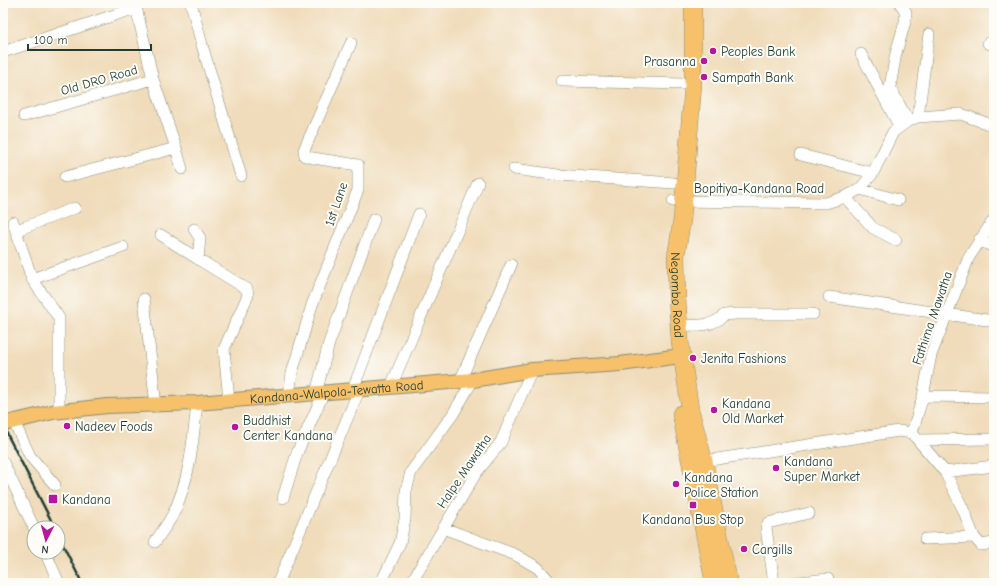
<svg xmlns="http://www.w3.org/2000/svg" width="997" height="586" font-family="'Comic Neue',sans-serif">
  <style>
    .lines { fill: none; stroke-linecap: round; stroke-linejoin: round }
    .minor-casing { stroke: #888c77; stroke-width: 12 }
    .major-casing { stroke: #888c77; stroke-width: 16 }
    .highway-casing { stroke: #888c77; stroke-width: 18 }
    .minor { stroke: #fff; stroke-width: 11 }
    .major { stroke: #f6c16b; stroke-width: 14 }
    .highway { stroke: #f6c16b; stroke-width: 17 }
    .rail { stroke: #1f3d34; stroke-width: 2.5 }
    .poi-dot { fill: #b5179e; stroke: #fdfcf7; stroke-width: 1.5 }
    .labels { text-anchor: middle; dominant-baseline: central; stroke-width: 4; stroke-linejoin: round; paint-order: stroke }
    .poi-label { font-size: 13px; fill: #1f3d34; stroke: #fdfcf7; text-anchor: start }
    .street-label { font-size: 13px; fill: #1f3d34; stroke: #fdfcf7 }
  </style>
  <rect width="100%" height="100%" fill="#fdfcf7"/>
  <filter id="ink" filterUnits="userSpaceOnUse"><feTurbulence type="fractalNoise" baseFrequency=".025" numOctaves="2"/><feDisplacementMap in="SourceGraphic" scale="8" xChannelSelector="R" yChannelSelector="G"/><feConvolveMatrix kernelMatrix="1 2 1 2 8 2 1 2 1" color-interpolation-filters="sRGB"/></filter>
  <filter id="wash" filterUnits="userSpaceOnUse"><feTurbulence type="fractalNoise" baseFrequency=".012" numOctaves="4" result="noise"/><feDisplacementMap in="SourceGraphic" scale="16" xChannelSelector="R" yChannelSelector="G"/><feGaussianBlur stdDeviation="0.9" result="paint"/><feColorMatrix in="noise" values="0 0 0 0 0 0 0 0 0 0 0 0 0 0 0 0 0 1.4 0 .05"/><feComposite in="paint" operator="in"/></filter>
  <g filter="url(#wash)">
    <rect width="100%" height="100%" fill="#f0dcba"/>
  </g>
  <g filter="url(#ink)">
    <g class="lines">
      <defs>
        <path id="minor" d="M191,3L202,45L241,176
          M900,3L906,12L905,22L896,53L890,87L908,121
          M988,43L994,45
          M3,52L136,8
          M861,54L899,126
          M562,81L683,84
          M24,116L153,79L135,3
          M918,117L929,34
          M176,148L182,169
          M801,155L873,173
          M514,169L558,175L674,183
          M65,177L176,148L153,79
          M860,189L898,200
          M845,197L873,228L896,240
          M673,201L826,203L845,197L860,189L873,173L893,132L908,121L918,117L961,114L994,126
          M13,222L32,279
          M194,229L200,238L198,259L247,289L248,295L224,349L229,400
          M17,230L75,208
          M161,235L198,259
          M979,240L994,247
          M829,297L994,321
          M144,299L156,406
          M678,325C695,325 712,328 724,315L736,314H813
          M460,381L511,265
          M391,386L478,183
          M353,389L419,214
          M316,393L329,343L374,219
          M289,395L292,373L312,305L358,190V165L313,158L305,156L304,150L351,43
          M923,396L994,397
          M59,412V318L32,279L123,247
          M13,420L30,456L55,485
          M912,433L923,396L931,355L969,257L994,219
          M918,440L994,439
          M704,461L899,431L912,433L945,472L963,509L974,537L981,545L994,543
          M3,462L34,528
          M945,472L994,466
          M283,498L297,453L324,392
          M443,528L516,555L538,568L551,583
          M925,539L974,537
          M155,542C161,533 167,525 172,516C190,481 193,441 197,403
          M45,552L59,583
          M278,583L360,388
          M381,583L400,543L405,519L406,491L411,472L453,414L473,380
          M411,583L476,473L501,442L532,370
          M774,583L766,528L768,523L809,513
          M790,583L828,579"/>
        <g id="major">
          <path id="s1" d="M3,424L53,412L107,406L197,403L473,380L532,370L620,364L681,356"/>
        </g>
        <g id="highway">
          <path id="s2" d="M693,3V85L682,220L676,256L677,298L680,341L690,409L704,461L729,583"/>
          <path d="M681,414L714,583"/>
        </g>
      </defs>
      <use href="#minor" class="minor-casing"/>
      <use href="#major" class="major-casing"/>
      <use href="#highway" class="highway-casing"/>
      <use href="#minor" class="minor"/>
      <use href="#major" class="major"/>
      <use href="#highway" class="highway"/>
      <path class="rail" d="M3,426L55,528
        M58,535L82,583"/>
    </g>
  </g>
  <g class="poi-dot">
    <circle cx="713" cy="51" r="4"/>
    <circle cx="704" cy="61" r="4"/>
    <circle cx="704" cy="77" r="4"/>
    <circle cx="693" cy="358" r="4"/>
    <circle cx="714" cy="410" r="4"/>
    <circle cx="67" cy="426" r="4"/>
    <circle cx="235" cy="427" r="4"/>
    <circle cx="776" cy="468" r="4"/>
    <circle cx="676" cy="484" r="4"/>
    <rect x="48" y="494" width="10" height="10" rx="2"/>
    <rect x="689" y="501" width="8" height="8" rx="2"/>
    <circle cx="744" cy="549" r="4"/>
  </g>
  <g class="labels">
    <g class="poi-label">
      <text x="721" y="51">Peoples Bank</text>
      <text x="696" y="61" text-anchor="end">Prasanna</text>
      <text x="712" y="77">Sampath Bank</text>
      <text x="701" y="358">Jenita Fashions</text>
      <text x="722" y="403">Kandana<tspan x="722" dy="15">Old Market</tspan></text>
      <text x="243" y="420">Buddhist<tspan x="243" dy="15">Center Kandana</tspan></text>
      <text x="75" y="426">Nadeev Foods</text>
      <text x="784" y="461">Kandana<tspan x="784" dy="15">Super Market</tspan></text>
      <text x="684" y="477">Kandana<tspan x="684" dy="15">Police Station</tspan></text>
      <text x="62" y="499">Kandana</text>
      <text x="693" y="519" text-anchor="middle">Kandana Bus Stop</text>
      <text x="752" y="549">Cargills</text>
    </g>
    <g class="street-label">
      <text transform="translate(99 80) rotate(-16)">Old DRO Road</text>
      <text x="759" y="188">Bopitiya-Kandana Road</text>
      <text transform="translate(336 204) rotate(-71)">1st Lane</text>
      <text stroke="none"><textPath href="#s2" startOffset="293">Negombo Road</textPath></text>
      <text transform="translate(932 318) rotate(-71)">Fathima Mawatha</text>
      <text stroke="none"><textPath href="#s1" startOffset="336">Kandana-Walpola-Tewatta Road</textPath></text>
      <text transform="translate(464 471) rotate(-56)">Halpe Mawatha</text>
    </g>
  </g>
  <rect width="997" height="586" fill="none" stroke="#fdfcf7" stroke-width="16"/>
  <g transform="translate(46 540) rotate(186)"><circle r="19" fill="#fdfcf7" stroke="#a4b0a9"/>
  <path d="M0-3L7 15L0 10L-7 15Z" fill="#b5179e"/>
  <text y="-6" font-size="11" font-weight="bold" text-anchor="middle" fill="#1f3d34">N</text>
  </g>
  <path d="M28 44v6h123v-6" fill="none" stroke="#1f3d34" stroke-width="2"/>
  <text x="34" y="44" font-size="12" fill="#1f3d34" stroke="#fdfcf7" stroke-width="3" paint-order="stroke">100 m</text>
</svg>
